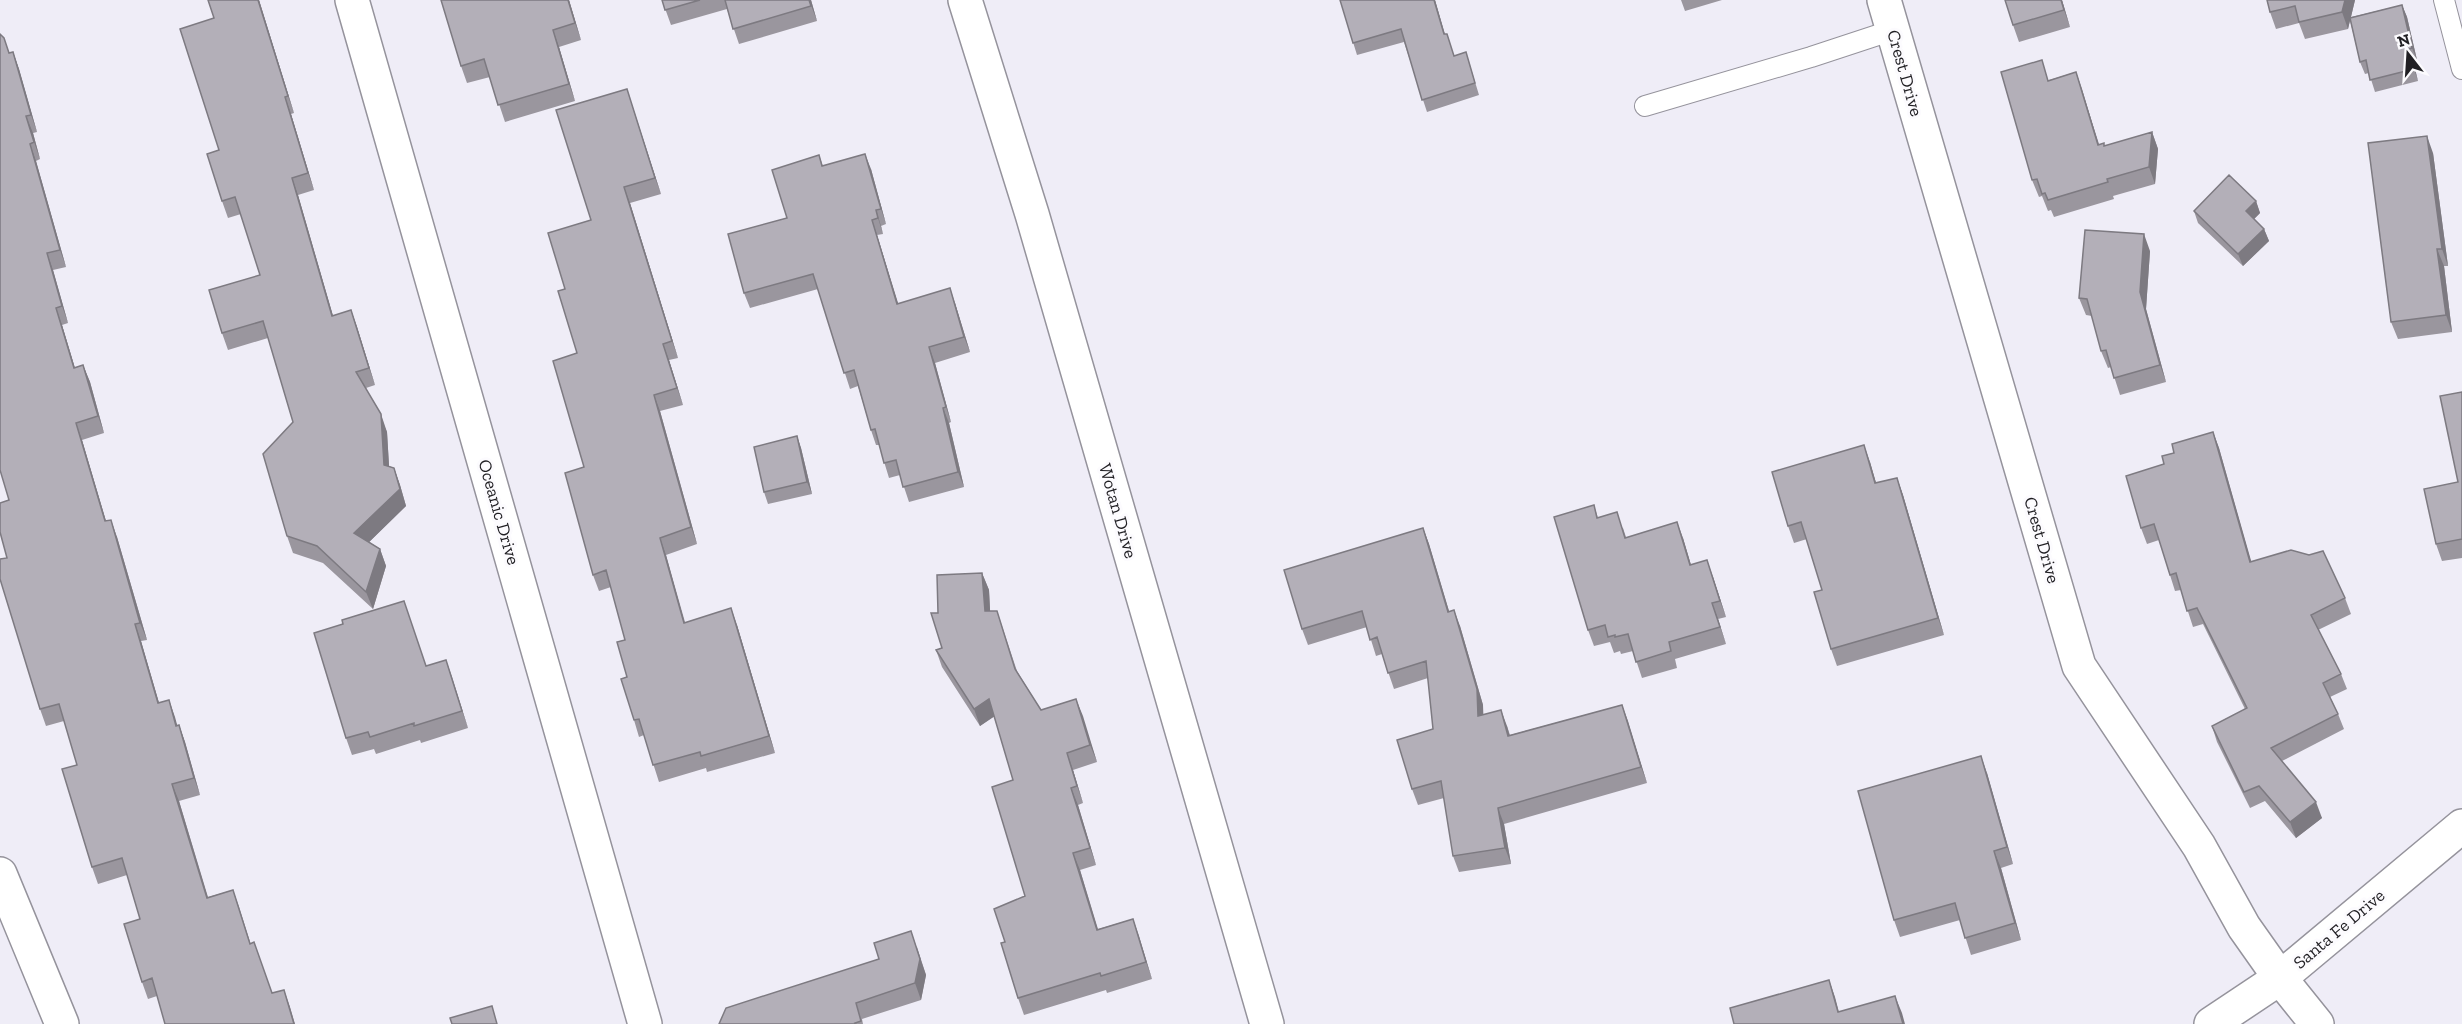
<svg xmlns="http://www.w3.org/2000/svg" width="2462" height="1024" font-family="'Zilla Slab',serif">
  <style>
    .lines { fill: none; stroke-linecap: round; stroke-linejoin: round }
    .lane-casing { stroke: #95939c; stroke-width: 22 }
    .street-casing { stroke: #95939c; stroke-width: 36 }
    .secondary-casing { stroke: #95939c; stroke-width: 36 }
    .lane { stroke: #fff; stroke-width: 20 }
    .street { stroke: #fff; stroke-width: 33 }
    .secondary { stroke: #fff; stroke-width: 33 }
    .wall { fill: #9a969e }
    .shaded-wall { fill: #7d7a81 }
    .building { fill: #b3afb8; stroke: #7d7a81; stroke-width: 1.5 }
    .labels { text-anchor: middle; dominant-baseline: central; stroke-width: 6; stroke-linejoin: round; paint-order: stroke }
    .street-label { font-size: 18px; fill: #201f23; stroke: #fcfbfe }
  </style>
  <rect width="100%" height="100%" fill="#efedf7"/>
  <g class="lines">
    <defs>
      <path id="lane" d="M2444,0L2462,69
        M1645,106L1811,57L1893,30"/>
      <path id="street" d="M352,0L645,1024
        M965,0L1032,214L1267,1024
        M1884,0L2079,666L2199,846L2244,927L2280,978
        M0,874L62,1024"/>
      <path id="secondary" d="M2280,978L2317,1024
        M2211,1024L2280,978L2462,826"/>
    </defs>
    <use href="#lane" class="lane-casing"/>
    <use href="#street" class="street-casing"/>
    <use href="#secondary" class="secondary-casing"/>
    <use href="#lane" class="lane"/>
    <use href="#street" class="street"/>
    <use href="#secondary" class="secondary"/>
  </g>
  <path class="wall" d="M259,0L294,113L291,114L314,190L298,195L315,254L333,316L351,310L357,327L375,385L366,388L387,432L389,466L394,468L400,485L406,506L369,542L380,549L386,566L373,609L323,563L293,553L287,536L293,422L268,338L228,350L222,333L260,275L241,214L228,218L222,201L214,18Z
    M441,0H569L581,40L559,47L575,101L505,122L490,77L467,83L461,66Z
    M662,0H811L817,21L739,44L727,9L671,25Z
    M1340,0H1435L1445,34H1447L1454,56L1466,52L1479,95L1427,112L1404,42L1357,55Z
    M1681,0H1722L1685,11Z
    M2062,0L2070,27L2019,42L2013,25Z
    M2267,0H2355L2351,17L2402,5L2407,17L2417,60L2413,61L2418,81L2375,92L2369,73L2365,74L2360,62L2350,20L2348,29L2305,39L2299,23L2276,29L2270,12Z
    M13,52L19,69L37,132L33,133L40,159L36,161L66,267L53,270L68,323L62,325L75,368L83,365L90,382L104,433L82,440L106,521L117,537L147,640L141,641L159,703L169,700L177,726L179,725L185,742L200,795L179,801L208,897L233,890L250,944L272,993L290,1007L157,996L148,999L142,982L140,919L127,875L98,884L92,867L77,765L64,721L46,726L40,709L7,558L9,500V53Z
    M2076,72L2099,144L2105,146L2152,132L2158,149L2155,184L2113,196L2114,199L2054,217L2051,210L2048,211L2042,196L2039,197L2032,180L2049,80Z
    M627,89L661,194L630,203L678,358L669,360L683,405L660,411L697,544L666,555L685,622L737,625L775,753L707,772L706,768L659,782L644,735L639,737L634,720L627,677L625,640L611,587L599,591L593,575L584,467L577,353L565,289L591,220Z
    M2433,153L2448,266H2444L2452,332L2398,339L2391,322Z
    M819,155L823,166L871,169L886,224L881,226L883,234L877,235L898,304L955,303L970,352L935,363L951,422L949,423L964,487L909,502L900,475L889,478L879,445H876L871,430L858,386L850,389L818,289L750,308L744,293L787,218Z
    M2256,201L2260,213L2254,219L2264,229L2269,241L2243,266L2198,223L2194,211Z
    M2150,251L2146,309L2166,382L2120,395L2111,367L2108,368L2101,351L2092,316L2086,315L2079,298Z
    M2462,392V558L2442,561L2436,544L2458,482Z
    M2213,432L2219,448L2251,562L2345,598L2351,614L2318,630L2341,674L2347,689L2330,697L2338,714L2344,729L2282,761L2322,818L2296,838L2265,801L2250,808L2217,742L2212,726L2245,709L2203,624L2193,627L2181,590L2175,591L2159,540L2147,544L2141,528L2164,464L2174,453Z
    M797,436L801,448L812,494L768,504L764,492Z
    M1870,462L1876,483L1897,478L1903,495L1944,635L1837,666L1831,649L1822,590L1807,539L1794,543L1788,526Z
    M1594,505L1598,518L1623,528L1626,537L1683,538L1691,565L1713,577L1726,617L1718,619L1726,644L1675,659L1677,668L1642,678L1633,651L1621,654L1620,651L1614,653L1610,642L1594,646L1588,630Z
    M1423,528L1429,544L1449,611L1460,626L1483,705V715L1507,726L1510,735L1622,705L1647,783L1504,824L1511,864L1459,872L1453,856L1444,798L1418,805L1412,789L1433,729L1428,678L1394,689L1382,654L1376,656L1367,627L1308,645L1302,629Z
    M982,573L989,590L990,611H997L1017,671L1041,710L1076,699L1097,762L1073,770L1083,803L1078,805L1096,865L1080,870L1098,929L1133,919L1152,979L1107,993L1106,990L1024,1015L1018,998L1005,942L1025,896L1013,780L994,716L980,726L942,667L936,650L942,648L938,613Z
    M446,660L468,728L421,743L420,740L376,754L374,749L352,755L346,738L427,666Z
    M1987,773L2013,864L2001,868L2021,940L1971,955L1960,920L1900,937L1894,920Z
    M917,947L926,975L921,1000L862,1019L863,1024H719Z"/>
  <path class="shaded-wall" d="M258,0H259L294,113L288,96Z
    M568,0H569L581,40L575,23Z
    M809,0H811L817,21Z
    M1434,0H1435L1448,46L1444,34Z
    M2061,0H2062L2070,27L2064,10Z
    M2345,0H2355L2348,29L2342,12Z
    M2402,5L2407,17L2417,60L2412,48Z
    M553,30L559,47L575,101L569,84Z
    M2409,49L2413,61L2418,81L2414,69Z
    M13,52L19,69L37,132L31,115Z
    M2076,72L2082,89L2104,162L2098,145Z
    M627,89L632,105L661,194L655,178Z
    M285,97L291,114L314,190L308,173Z
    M26,116L33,133L40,159L34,142Z
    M2152,132L2158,149L2155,184L2149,167Z
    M2427,136L2433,153L2448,266L2442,249Z
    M30,144L36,161L66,267L60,250Z
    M865,154L871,169L886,224L881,209Z
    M292,178L298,195L338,333L332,316Z
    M624,187L630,203L678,358L672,341Z
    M2256,201L2260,213L2250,223L2246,211Z
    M876,210L881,226L883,234L878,218Z
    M872,220L877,235L903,319L897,304Z
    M2264,229L2269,241L2243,266L2238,254Z
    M2144,234L2150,251L2146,309L2166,382L2160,365L2140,292Z
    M2437,249L2444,266L2452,332L2446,315Z
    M47,253L53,270L68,323L62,306Z
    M950,288L955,303L970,352L964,337Z
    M56,308L62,325L80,385L74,368Z
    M351,310L357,327L375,385L369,368Z
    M663,344L669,360L683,405L677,388Z
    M929,347L935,363L951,422L946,407Z
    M83,365L90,382L104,433L98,416Z
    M654,395L660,411L697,544L691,527Z
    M943,408L949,423L964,487L958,472Z
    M381,414L387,432L390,482L384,465Z
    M76,423L82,440L111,538L105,521Z
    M2213,432L2219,448L2256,578L2250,562Z
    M797,436L801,448L812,494L807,482Z
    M1864,445L1870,462L1881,500L1875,483Z
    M394,468L400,485L406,506L361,550L354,533Z
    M1897,478L1903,495L1944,635L1938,618Z
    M111,520L117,537L147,640L140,623Z
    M1677,522L1683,538L1696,582L1690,565Z
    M1423,528L1429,544L1454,628L1448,612Z
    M660,538L666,555L689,639L684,623Z
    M380,549L386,566L373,609L366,592Z
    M1707,560L1713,577L1726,617L1720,601Z
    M982,573L989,590L991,628L985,611Z
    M1712,603L1718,619L1726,644L1720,627Z
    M731,608L737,625L775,753L769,736Z
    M1454,610L1460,626L1483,705L1484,732L1478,716Z
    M135,624L141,641L164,720L158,703Z
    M446,660L452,677L468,728L462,711Z
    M989,699L995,716L980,726L974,709Z
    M1076,699L1083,716L1097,762L1090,745Z
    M169,700L175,717L182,743L176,726Z
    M1622,705L1628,721L1647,783L1641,767Z
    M1501,710L1507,726L1514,752L1508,736Z
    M179,725L185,742L200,795L194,778Z
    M1067,753L1073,770L1083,803L1077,786Z
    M1981,756L1987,773L2013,864L2007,847Z
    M172,784L179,801L213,915L207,898Z
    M1071,788L1078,805L1096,865L1090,848Z
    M2316,802L2322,818L2296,838L2290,822Z
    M1498,808L1504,824L1511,864L1505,848Z
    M1994,851L2001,868L2021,940L2015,923Z
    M1073,853L1080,870L1103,947L1097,930Z
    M233,890L239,907L256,961L250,944Z
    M1133,919L1139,936L1152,979L1146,962Z
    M911,931L926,975L921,1000L915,983Z
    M1829,980L1835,997L1842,1024L1838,1012Z
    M284,990L290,1007L295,1024H294Z
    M1895,996L1902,1013L1905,1024H1903Z"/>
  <path class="building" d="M208,0H258L288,96L285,97L308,173L292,178L332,316L351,310L369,368L356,372L381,414L384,465L394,468L400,489L354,533L380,549L366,592L317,546L287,536L263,454L293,422L263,321L222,333L209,290L260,275L235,197L222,201L207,154L219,150L180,29L214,18Z
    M441,0H568L575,23L553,30L569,84L498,105L484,59L461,66Z
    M662,0H700L665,10Z
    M725,0H809L811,6L733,29Z
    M1340,0H1434L1444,34H1447L1454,56L1466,52L1475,83L1422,100L1401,29L1353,43Z
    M2005,0H2061L2064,10L2013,25Z
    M2267,0H2345L2342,12L2299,22L2295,6L2270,12Z
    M2402,5L2412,48L2409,49L2414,69L2370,80L2366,60L2360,62L2350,18Z
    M0,34L4,38L9,53L13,52L31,115L26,116L34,142L30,144L60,250L47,253L62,306L56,308L74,368L83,365L98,416L76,423L105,521L111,520L140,623L135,624L158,703L169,700L176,726L179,725L194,778L172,784L207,898L233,890L250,944L254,942L272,993L284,990L294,1024H165L152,978L142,982L124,924L140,919L122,858L92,867L62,769L77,765L59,704L40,709L0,579V559L7,558L0,532V503L9,500L0,470Z
    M2042,60L2048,81L2076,72L2098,145L2104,143V146L2152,132L2149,167L2107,179L2108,182L2048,200L2045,193L2042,194L2037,179L2032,180L2001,72Z
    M627,89L655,178L624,187L672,341L663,344L677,388L654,395L691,527L660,538L684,623L731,608L769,736L701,756L700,752L653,765L639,719L634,720L621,679L627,677L617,642L625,640L606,570L593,575L565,473L584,467L553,361L577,353L558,291L565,289L548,233L591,220L556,110Z
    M2427,136L2442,249H2437L2446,315L2391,322L2368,143Z
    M865,154L881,209L876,210L878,218L872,220L897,304L950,288L964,337L929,347L946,407L943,408L958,472L903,487L896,460L884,463L875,429L871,430L854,370L844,373L813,274L744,293L728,234L787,218L772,170L819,155L822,166Z
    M2229,175L2256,201L2246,211L2264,229L2238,254L2194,211Z
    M2085,230L2144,234L2140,292L2160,365L2114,378L2106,350L2101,351L2087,299L2079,298Z
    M2462,392V540V539L2436,544L2424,489L2458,482L2440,396Z
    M2213,432L2250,562L2291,550L2309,555L2323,551L2345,598L2311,615L2341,674L2323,683L2338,714L2271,748L2316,802L2290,822L2259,786L2244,792L2212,726L2247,708L2197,608L2187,611L2176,573L2170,575L2154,524L2141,528L2126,476L2164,464L2162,456L2174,453L2172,444Z
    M797,436L807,482L764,492L754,447Z
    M1864,445L1875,483L1897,478L1938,618L1831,649L1814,592L1822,590L1801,522L1788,526L1772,472Z
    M1594,505L1597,518L1617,512L1625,538L1677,522L1690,565L1707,560L1720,601L1712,603L1720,627L1669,642L1671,651L1636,662L1628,634L1615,637V635L1608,637L1605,625L1588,630L1554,517Z
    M1423,528L1448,612L1454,610L1477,689L1478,716L1501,710L1508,736L1622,705L1641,767L1498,808L1505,848L1453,856L1441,781L1412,789L1397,740L1433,729L1426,661L1388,673L1377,637L1370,640L1362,611L1302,629L1284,570Z
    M982,573L985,611H997L1015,669L1041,710L1076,699L1090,745L1067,753L1077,786L1071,788L1090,848L1073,853L1097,930L1133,919L1146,962L1101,976L1100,973L1018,998L1001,943L1005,942L994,909L1025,896L992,787L1013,780L989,699L974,709L936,650L942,648L931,613H938L937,575Z
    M404,601L426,666L446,660L462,711L414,726V723L370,737L368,732L346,738L314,633L343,624L342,620Z
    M1981,756L2007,847L1994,851L2015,923L1965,938L1955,903L1894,920L1858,791Z
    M911,931L920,959L915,983L856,1003L861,1021L855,1023L856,1024H719L726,1008L879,959L874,943Z
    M1829,980L1838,1012L1895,996L1903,1024H1734L1730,1008Z
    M492,1006L497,1024H452L450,1018Z"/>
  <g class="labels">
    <g class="street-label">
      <text transform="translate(1905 73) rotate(74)">Crest Drive</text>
      <text transform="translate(1118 511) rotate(74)">Wotan Drive</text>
      <text transform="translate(499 512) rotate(74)">Oceanic Drive</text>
      <text transform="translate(2042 540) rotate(74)">Crest Drive</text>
      <text transform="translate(2339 929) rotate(-40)">Santa Fe Drive</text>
    </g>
  </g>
  <g transform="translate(2408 54) rotate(343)" stroke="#fcfbfe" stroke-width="4.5" paint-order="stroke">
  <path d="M0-4.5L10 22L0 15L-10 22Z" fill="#201f23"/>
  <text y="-9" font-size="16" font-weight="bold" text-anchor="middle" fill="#201f23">N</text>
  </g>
</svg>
